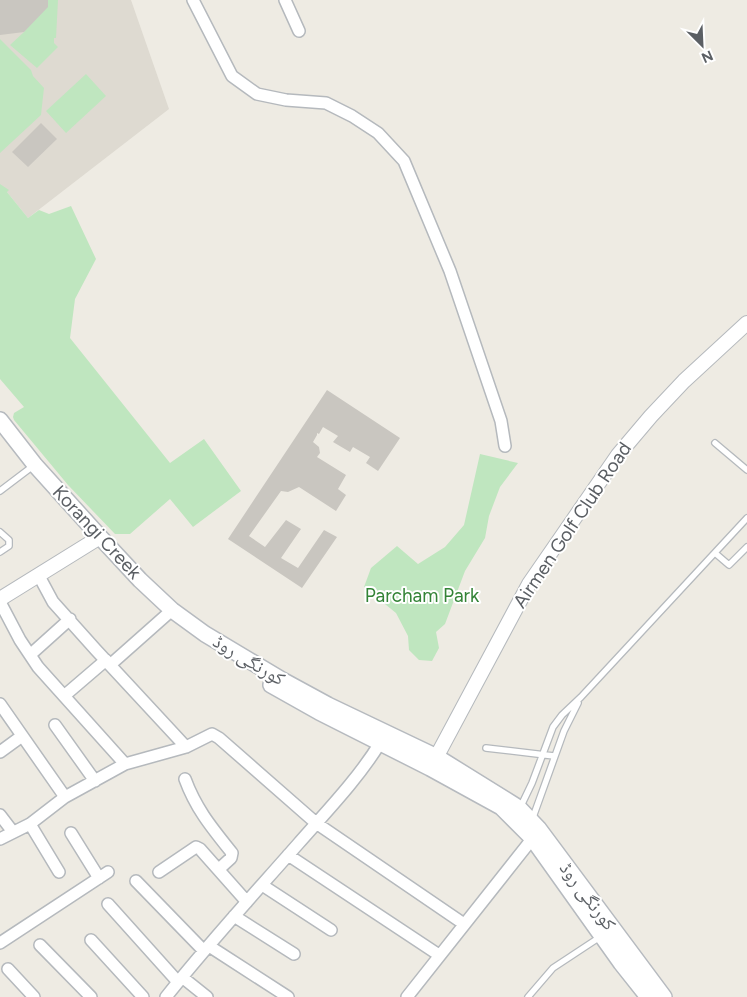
<svg xmlns="http://www.w3.org/2000/svg" width="747" height="997" font-family="Figtree,'Noto Naskh Arabic',sans-serif">
  <style>
    .education { fill: #dedad1 }
    .green { fill: #bfe6bf }
    .building { fill: #c9c6c0 }
    .lines { fill: none; stroke-linecap: round; stroke-linejoin: round }
    .service-casing { stroke: #b5b9bd; stroke-width: 8 }
    .minor-casing { stroke: #b5b9bd; stroke-width: 14 }
    .tertiary-casing { stroke: #b5b9bd; stroke-width: 16 }
    .secondary-casing { stroke: #b6babf; stroke-width: 18 }
    .service { stroke: #fff; stroke-width: 5.5 }
    .minor { stroke: #fff; stroke-width: 11 }
    .tertiary { stroke: #fff; stroke-width: 14 }
    .secondary { stroke: #fff; stroke-width: 15 }
    .labels { text-anchor: middle; dominant-baseline: central; stroke-width: 4; stroke-linejoin: round; paint-order: stroke }
    .street-label { font-size: 19px; fill: #5b5f64; stroke: #fff }
    .park-label { font-size: 19px; fill: #338336; stroke: #fff }
  </style>
  <rect width="100%" height="100%" fill="#eeebe3"/>
  <path class="education" d="M0,0H131L169,109L28,218L7,192L0,197Z"/>
  <path class="green" d="M48,0H58L56,38H54V43L58,47L37,68L10,45L24,32Z
    M0,39L31,70L33,76L44,88L41,115L0,153Z
    M86,74L106,96L66,133L46,111Z
    M0,184L9,190L7,192L28,218L39,210L49,214L71,206L96,259L75,299L70,338L170,463L204,439L241,491L193,527L170,499L130,534H115L68,485L14,420L13,417L14,413L24,407L0,379Z
    M480,454L518,463L500,487L489,516L485,538L465,571L445,624L436,632L439,648L432,661L419,660L409,650L408,636L396,613L364,587L371,568L397,546L418,564L445,547L464,525Z"/>
  <path class="building" d="M0,0H48V7L24,32L0,35Z
    M41,123L57,139L28,167L12,152Z
    M327,390L400,438L378,471L366,463L370,457L353,447L350,452L333,442L338,436L323,427L319,434L317,433V435L313,442L319,447L320,453L317,457L346,475L338,489L346,495L336,511L299,487L288,492L281,491L249,536L265,547L286,520L301,529L281,558L298,568L324,530L337,537L302,588L228,539Z"/>
  <g class="lines">
    <defs>
      <path id="service" d="M715,443L747,470
        M0,491L33,466
        M0,532L9,540V546L0,552
        M715,553L729,565L747,547
        M486,748L554,756
        M520,808L532,783L553,727L562,715L581,697L747,518
        M532,820L564,731L578,703
        M528,997L553,968L600,937"/>
      <path id="minor" d="M193,0L232,76L257,94L286,100L326,103L352,116L378,133L404,161L450,271L501,421L505,446
        M285,0L299,31
        M39,576L53,602L96,650L186,747
        M0,602L20,640L38,667L125,764
        M30,655L70,619
        M110,665L172,610
        M64,696L106,660
        M0,704L65,797
        M55,725L95,781
        M0,752L22,736
        M185,779C196,809 212,828 232,853L231,858L219,869
        M0,815L13,832
        M30,824L59,872
        M71,833L99,878
        M0,839L30,824L65,797L125,764L186,747L212,734L219,738L316,823L464,924
        M288,855L439,955
        M159,872L196,847L200,849L247,902
        M136,881L204,951
        M262,885L331,930
        M108,904L178,982
        M234,916L294,954
        M91,940L143,997
        M0,943L108,872
        M40,945L91,997
        M209,946L288,997
        M8,969L34,997
        M182,977L207,997
        M166,997C208,944 254,894 298,844C326,812 358,779 380,743
        M407,997L536,834"/>
      <path id="tertiary" d="M0,599L100,537
        M431,767L529,584L618,455L651,416L684,381L747,323"/>
      <path id="secondary" d="M0,420L35,465L100,537L140,580L172,610L205,634L282,680L328,705L437,757L519,808L539,829L664,997
        M271,685L319,712L430,768L501,807L532,838L621,963L648,997"/>
    </defs>
    <use href="#service" class="service-casing"/>
    <use href="#minor" class="minor-casing"/>
    <use href="#tertiary" class="tertiary-casing"/>
    <use href="#secondary" class="secondary-casing"/>
    <use href="#service" class="service"/>
    <use href="#minor" class="minor"/>
    <use href="#tertiary" class="tertiary"/>
    <use href="#secondary" class="secondary"/>
  </g>
  <g class="labels">
    <g class="street-label">
      <text transform="translate(572 525) rotate(-56)">Airmen Golf Club Road</text>
      <text transform="translate(97 532) rotate(47)">Korangi Creek</text>
      <text transform="translate(249 660) rotate(31)">کورنگی روڈ</text>
      <text transform="translate(588 896) rotate(53)">کورنگی روڈ</text>
    </g>
    <g class="park-label">
      <text x="422" y="595">Parcham Park</text>
    </g>
  </g>
  <g transform="translate(702 45) rotate(156)" stroke="#ffffff" stroke-width="4" paint-order="stroke">
  <path d="M0-4L9 19L0 12L-9 19Z" fill="#5b5f64"/>
  <text y="-8" font-size="14" font-weight="bold" text-anchor="middle" fill="#5b5f64">N</text>
  </g>
</svg>
